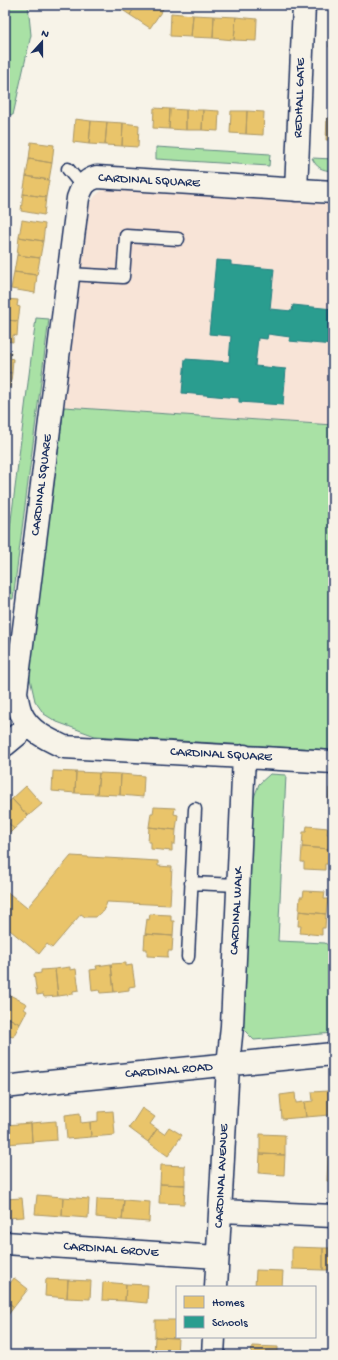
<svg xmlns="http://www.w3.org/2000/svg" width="338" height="1360" font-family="'Gochi Hand',sans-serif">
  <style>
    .built { fill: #f8e4d7 }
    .green { fill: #a9e1a5; stroke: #628882 }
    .homes { fill: #e9c46a; stroke: #ab9766 }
    .schools { fill: #2a9d8f; stroke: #267c80 }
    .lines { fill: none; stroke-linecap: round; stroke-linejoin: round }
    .service-casing { stroke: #1b2f5e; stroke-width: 15 }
    .minor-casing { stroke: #1b2f5e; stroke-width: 25 }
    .service { stroke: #f7f3e8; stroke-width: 12 }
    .minor { stroke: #f7f3e8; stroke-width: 22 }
    .labels { text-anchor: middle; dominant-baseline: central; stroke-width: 4; stroke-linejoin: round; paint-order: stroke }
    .street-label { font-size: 13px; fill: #1b2f5e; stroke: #f7f3e8 }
  </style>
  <rect width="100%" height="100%" fill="#f7f3e8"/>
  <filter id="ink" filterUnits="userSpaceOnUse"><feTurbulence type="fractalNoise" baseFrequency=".025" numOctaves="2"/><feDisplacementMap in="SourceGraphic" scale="8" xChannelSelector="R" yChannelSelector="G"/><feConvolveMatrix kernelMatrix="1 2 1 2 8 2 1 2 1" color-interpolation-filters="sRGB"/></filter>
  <g filter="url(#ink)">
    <path class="built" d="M112,188L333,201V425L64,407L90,203L95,196L101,191Z"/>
    <path class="green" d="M5,5H28L31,35L13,115L5,114Z
      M156,147L270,154L269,166L156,159Z
      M312,158L333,159V171C321,170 317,168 312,158Z
      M36,318L49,319L13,599L5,598V569Z
      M64,407L333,425V750L95,736L57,722L44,714L35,701L29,674Z
      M270,774L286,775L278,941L325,943L333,949V1033L254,1040L244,1030L241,1023L253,800L259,784Z"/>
    <path class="homes" d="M115,5H136L130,15Z
      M136,5H157L163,9L150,28L130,15Z
      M171,13L193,15L191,37L170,36Z
      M193,15L214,16L213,38L191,37Z
      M214,16L236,17L234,40L213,38Z
      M236,17L257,19L256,41L234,40Z
      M331,26H333V47H329Z
      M154,108L170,109L169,129L153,128Z
      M170,109L186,110V130L169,129Z
      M186,110H203L202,130H186Z
      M203,110L219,111L218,131L202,130Z
      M231,111H247L246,134L230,133Z
      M247,111L264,112L263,135L246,134Z
      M327,118H333V140H326Z
      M75,119L91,121L89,144L73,142Z
      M91,121L107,122L105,145L89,144Z
      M107,122L123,123L122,146L105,145Z
      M123,123L139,125L138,147L122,146Z
      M31,142L54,145L52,163L29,159Z
      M29,159L52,163L49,180L26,176Z
      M26,176L49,180L46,197L23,194Z
      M23,194L46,197L44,215L21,211Z
      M22,220L45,224L43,241L19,237Z
      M19,237L43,241L40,258L17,255Z
      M17,255L40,258L37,275L14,272Z
      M14,272L37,275L35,293L11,289Z
      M5,299L18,300L17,306L20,307L18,321L5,320Z
      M5,320L18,321L17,336L13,335V342L5,341Z
      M5,351L11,352L10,358L13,359L12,373L5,372Z
      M5,372L12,373L10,388H7L6,394Z
      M53,771L76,772L75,793L52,791Z
      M76,772L99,773L97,794L75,793Z
      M99,773L121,774L120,795L97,794Z
      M121,774L144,776L143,797L120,795Z
      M26,786L42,804L28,816L12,799Z
      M329,788H333V809L328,808Z
      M12,799L28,816L14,829L5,819V805Z
      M154,807L175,808L174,814L178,815L176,830L149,827L151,813H153Z
      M5,819L14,829L5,838Z
      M307,826L328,828L327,834H331L330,849L302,847L303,832H306Z
      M149,827L176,830L175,844H172V851L151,849V842H148Z
      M302,847L330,849L329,864H325V870L304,869V862H301Z
      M71,856L158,861V866L172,867L170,905L107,902L104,911L95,917H85L81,914L52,948L47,944L39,954L5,926V890L27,908Z
      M304,891L325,892L324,899H328L326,914L299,911L300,897H303Z
      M299,911L326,914L325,928H322V935L300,933L301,926H298Z
      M150,914L171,915V921H174L173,936L145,934L147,919L149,920Z
      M145,934L173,936L172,951H168V957L147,956V949H144Z
      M126,963V966L132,965L135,986L129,987V990L114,992L111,964Z
      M111,964L114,992L100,993L99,990L92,991L90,970L97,969L96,966Z
      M70,967V970L76,969L79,990L73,991V994L58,996L55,969Z
      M55,969L58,996L44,997L43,994L37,995L34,974L41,973V970Z
      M8,994L27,1004L24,1009L27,1011L20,1024L5,1016V1000Z
      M5,1016L20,1024L13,1037L10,1036L7,1042L5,1041Z
      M328,1091L330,1115L306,1117L304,1102L313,1101L312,1092Z
      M295,1093L296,1103L304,1102L306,1117L282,1119L280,1095Z
      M142,1108L155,1117L150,1124L157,1129L148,1142L129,1128Z
      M113,1111L115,1135L91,1137L90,1122L98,1121V1112Z
      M80,1113L81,1123L90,1122L91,1137L67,1139L65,1115Z
      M56,1121L57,1140L32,1142L31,1123Z
      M31,1123L32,1142L7,1144L6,1125Z
      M169,1127L182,1135L168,1156L148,1142L157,1129L164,1134Z
      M260,1134L285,1135V1155L260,1154Z
      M260,1154L285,1155L284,1175L259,1173Z
      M328,1157H333V1182L327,1181Z
      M161,1165L185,1166V1185L160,1184Z
      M160,1184L185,1185L184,1204L159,1203Z
      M37,1195L63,1197L62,1216L35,1214Z
      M63,1197L89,1199L88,1218L62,1216Z
      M22,1198L24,1217L5,1218V1199Z
      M97,1199L124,1200L122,1220L96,1217Z
      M124,1200L150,1202L149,1222L122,1220Z
      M292,1247L323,1248V1270L292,1269Z
      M323,1248H333V1270H323Z
      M256,1270L283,1271L282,1287H255Z
      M14,1278L28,1289L14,1307L5,1300V1290Z
      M46,1279L68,1280L67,1298L45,1296Z
      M68,1280L91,1281L90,1299L67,1298Z
      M103,1282L126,1284L125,1301L102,1300Z
      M126,1284L148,1285L147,1303L125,1301Z
      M5,1300L14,1307L5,1319Z
      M155,1320H177L178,1338L155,1337Z
      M155,1337L178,1338L177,1355L154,1354Z
      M252,1346L278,1347V1355H251Z"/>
    <path class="schools" d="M216,260L231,261V265L274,269L270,309L292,311L293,305L333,309V345L289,341L290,337L268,334L267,339L258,338L255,366L286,369L283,405L239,402V398L182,393L185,359L229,362L231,336L209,334Z"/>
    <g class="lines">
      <defs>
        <path id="service" d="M68,169L82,186
          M69,274L123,277L126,236L178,239
          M191,883L238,885
          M188,957L195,809"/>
        <path id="minor" d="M296,190L304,5
          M333,192L97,177C85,180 82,187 78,198L16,692C17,698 18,706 21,713C29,731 47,739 64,747L333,762
          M5,745L28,726
          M5,1087L39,1083L333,1054
          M221,1211L333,1216
          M5,1243L217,1257
          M216,1287L228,1065L232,1026L244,756
          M213,1355L214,1337"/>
      </defs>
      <use href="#service" class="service-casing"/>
      <use href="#minor" class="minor-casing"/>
      <use href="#service" class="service"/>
      <use href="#minor" class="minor"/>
    </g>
  </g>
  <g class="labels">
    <g class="street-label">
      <text transform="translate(300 98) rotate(-88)">REDHALL GATE</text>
      <text transform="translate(149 181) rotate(3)">CARDINAL SQUARE</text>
      <text transform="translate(42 485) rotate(-83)">CARDINAL SQUARE</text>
      <text transform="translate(221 755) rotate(3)">CARDINAL SQUARE</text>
      <text transform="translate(237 911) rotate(-87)">CARDINAL WALK</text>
      <text transform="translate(169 1071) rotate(-5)">CARDINAL ROAD</text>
      <text transform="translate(222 1176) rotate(-87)">CARDINAL AVENUE</text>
      <text transform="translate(111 1250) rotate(4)">CARDINAL GROVE</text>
    </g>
  </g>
  <rect width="338" height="1360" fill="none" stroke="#f7f3e8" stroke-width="20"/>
  <rect x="10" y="10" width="318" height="1340" fill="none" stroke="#1b2f5e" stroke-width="1.5" filter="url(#ink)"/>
  <rect x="176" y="1286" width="140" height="52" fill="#f7f3e8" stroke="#9fa5b1"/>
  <rect x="184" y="1296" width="20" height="12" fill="#e9c46a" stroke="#9fa5b1"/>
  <text x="212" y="1306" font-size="12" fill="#1b2f5e">Homes</text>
  <rect x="184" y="1316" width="20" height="12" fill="#2a9d8f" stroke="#9fa5b1"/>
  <text x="212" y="1326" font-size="12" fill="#1b2f5e">Schools</text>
  <g transform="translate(42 42) rotate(21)" stroke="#f7f3e8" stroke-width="3" paint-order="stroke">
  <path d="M0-3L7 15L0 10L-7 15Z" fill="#1b2f5e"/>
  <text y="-6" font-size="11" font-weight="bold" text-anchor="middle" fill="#1b2f5e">N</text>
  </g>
</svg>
